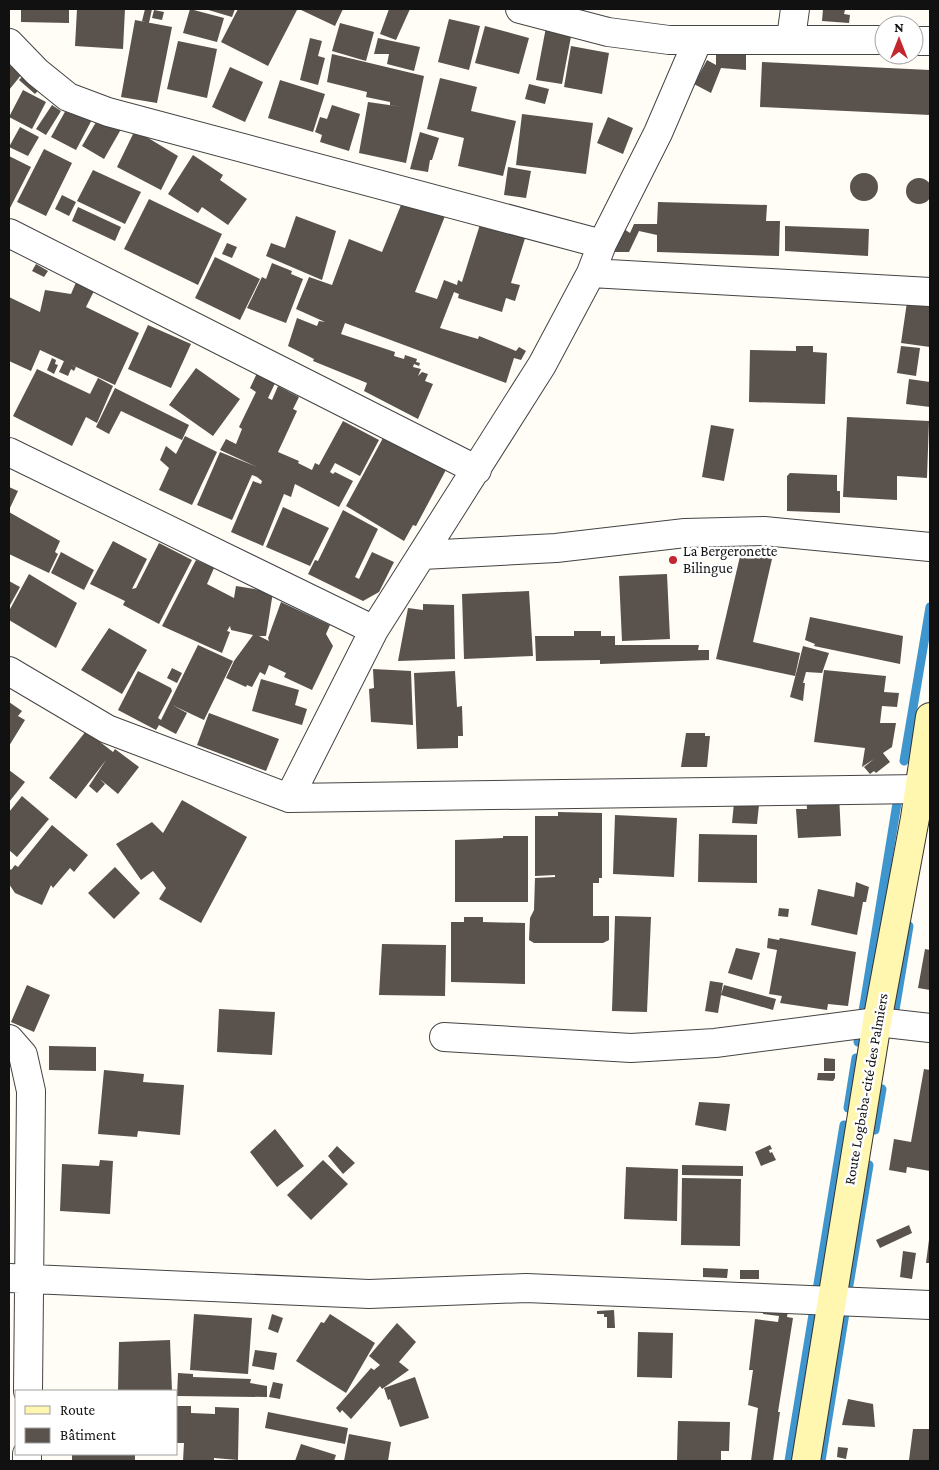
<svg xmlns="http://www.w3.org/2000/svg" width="939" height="1470" font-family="'Crimson Pro',serif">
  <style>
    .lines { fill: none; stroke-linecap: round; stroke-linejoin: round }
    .stream { stroke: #3f96cf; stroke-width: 9 }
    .building { fill: #5a524d }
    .minor-casing { stroke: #444; stroke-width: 30 }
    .secondary-casing { stroke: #333; stroke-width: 30 }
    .minor { stroke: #fff; stroke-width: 28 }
    .secondary { stroke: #fff6b0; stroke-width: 28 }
    .poi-dot { fill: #c4262e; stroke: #fff; stroke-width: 2 }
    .labels { text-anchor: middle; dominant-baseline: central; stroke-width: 5; stroke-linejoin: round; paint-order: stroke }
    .poi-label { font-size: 15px; fill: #111; stroke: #fff; text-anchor: start }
    .street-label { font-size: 15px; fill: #111; stroke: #fff }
  </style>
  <rect width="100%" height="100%" fill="#fffdf5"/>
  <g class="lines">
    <path class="stream" d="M904,761L930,607
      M895,1010L909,926
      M858,1042L899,791
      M848,1108L856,1058
      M875,1130L882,1089
      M848,1291L869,1165
      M789,1461L844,1125
      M821,1461L845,1313"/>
  </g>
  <path class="building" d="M21,9H69V23L21,22Z
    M77,9H125L123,49L75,46Z
    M145,9H152L149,23L142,21Z
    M190,9L224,18L217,42L183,33Z
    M205,9H235L232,17Z
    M238,9L297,10L268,66L221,42Z
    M299,9H343L335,26Z
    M389,9H410L396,40L380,34Z
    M823,9L845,10L844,14L850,15L849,23L822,21Z
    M154,10L164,12L162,20L152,18Z
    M449,19L480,26L469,70L438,62Z
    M135,20L172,27L157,103L121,97Z
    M547,22L573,26L562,84L536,80Z
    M340,23L374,32L366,61L332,51Z
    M485,26L529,38L519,74L475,63Z
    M310,38L322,41L318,56L325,58L318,85L300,80Z
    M378,38L420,47L414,71L387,64L389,54H374Z
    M178,41L217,49L207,98L167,89Z
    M571,46L609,53L602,94L564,87Z
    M716,47L746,48V70L721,68L711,93L694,84L707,60L716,65Z
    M332,54L424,76L406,163L359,153L368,102L403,107L390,105V102L366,97L367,92L327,82Z
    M15,60L26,69L9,90V68Z
    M762,62L930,70V115L760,107Z
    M230,67L263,82L245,122L212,107Z
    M27,71L43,85L35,94L19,80Z
    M440,78L477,87L471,111L516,121L503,176L458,166L464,138L427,129Z
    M280,80L325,94L313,132L268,118Z
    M529,84L549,89L545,104L525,99Z
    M23,90L46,102L32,129L9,117Z
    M72,99L96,112L76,150L51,137Z
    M52,105L61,111L46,135L36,129Z
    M332,105L360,114L349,151L320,142L322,135L315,132L320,117L327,119Z
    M102,112L124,124L104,159L82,146Z
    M522,114L593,123L586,174L516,165Z
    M608,117L633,128L623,154L597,143Z
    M20,127L39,137L28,156L9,147Z
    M135,130L178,156L161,190L117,167Z
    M420,132L439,138L432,160H430L428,172L410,169Z
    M44,149L72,163L46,216L17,202Z
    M193,155L223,175L220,180L247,199L228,225L202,207L198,213L168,194Z
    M9,156L31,167L9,210Z
    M508,167L531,171L526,198L504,195Z
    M93,170L141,192L125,224L77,201Z
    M850 187a14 14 0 1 1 28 0a14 14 0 1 1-28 0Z
    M906 191a13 13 0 1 1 26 0a13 13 0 1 1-26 0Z
    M62,195L76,202L69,216L55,209Z
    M405,195L447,211L415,292L437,299L444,280L457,285L458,280L462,282L482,218L527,232L511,283L520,285L515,301L506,298L502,312L458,298L459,294L454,292L440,328L478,339L479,336L516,351L519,347L526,351L521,360L514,358L506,383L345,323L341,334L395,352L394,356L404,359L405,355L417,359L416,362L420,363L419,366L414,364L413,367L421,369L418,376L422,372L428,374L425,381L433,384L418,419L364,391L367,383L313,361L314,359L288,346L297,318L317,326L319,321L325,322L296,309L309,277L332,285L349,239L382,252Z
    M149,199L222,234L198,285L124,249Z
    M658,202L767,205L766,221H780L779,256L657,252V235L639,231L629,252H608L624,229L630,233L634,224H657Z
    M78,207L121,227L115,241L72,221Z
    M296,216L336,231L322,280L266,256L271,243L285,248Z
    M785,226L869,229L868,256L785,251Z
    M227,243L237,247L232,258L222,254Z
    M215,257L260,279L240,320L195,298Z
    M272,263L292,271L291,274L303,279L286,323L247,308L262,277L266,279Z
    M36,264L48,271L44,277L32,271Z
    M77,280L95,289L86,307L139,333L115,385L40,350L31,371L9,361V297L40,312L45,290L71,294Z
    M907,302L930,305V347L901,343Z
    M148,325L191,344L171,388L128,369Z
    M796,346H813V352L827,353L825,404L749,402L750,350L796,351Z
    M901,346L920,348L916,376L897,373Z
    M52,358L56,360L55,364L58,365L54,374L47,370Z
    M64,361L76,367L74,371L71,369L68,376L59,372Z
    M196,368L240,399L213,436L169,405Z
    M37,369L90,394L98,378L113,386L97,423L86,417L72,446L13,416Z
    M259,369L277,379L268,398L272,400L278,386L299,397L293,409L297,411L278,452L299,461L298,463L312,470L315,463L319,465L343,421L379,440L360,476L335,463L330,472L333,474L335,472L353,481L339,507L295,484L291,497L284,494L263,546L231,532L253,481L261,484L262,481L257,477L252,475L232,520L197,505L220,452L257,467L220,450L226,439L236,444L242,429L239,427L256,392L250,388Z
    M909,379L930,382V407L906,404Z
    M115,388L189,425L182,440L121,411L109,434L96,427Z
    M847,417L929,421L927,478L897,476V500L843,497Z
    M711,425L734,429L724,481L702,477Z
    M185,436L217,452L192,505L159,490L169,468L160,460L166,446L176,454Z
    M383,438L414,454L416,451L447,468L416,526L413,525L404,541L346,506Z
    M790,473L837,475V491H840V513L787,511V476Z
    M9,487L18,491L9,510Z
    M283,507L329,528L310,566L266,547Z
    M343,510L378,529L355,577L359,579L372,552L394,562L379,592L363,601L308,574L315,560L318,561Z
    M9,512L60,541L55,552L58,554L49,573L9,554Z
    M113,541L147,559L132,589L136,588L159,543L192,560L159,624L123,605L125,601L90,584Z
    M61,552L94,570L84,590L51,573Z
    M741,552L772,559L753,642L800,653L795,676L716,659Z
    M196,560L214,568L207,584L234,598L236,586L273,592L266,636H259L269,641L268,638L281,602L330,625L326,634L333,646L312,690L284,677L286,673L269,665L265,675L260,672L252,687L247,685L246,687L226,678L234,661L253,635L231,630L230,626L227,631L230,632L222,653L162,626Z
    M29,574L77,603L56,648L9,620V611Z
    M667,574L670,639L622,641L619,576Z
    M9,581L20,587L9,607Z
    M529,591L533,656L464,659L462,594Z
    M423,604L454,605L455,659L398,661L408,608L423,610Z
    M810,617L903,636L900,664L814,646L815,644L805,640Z
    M109,628L147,650L122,694L81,670Z
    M574,631H601V636H615V645H699L698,650H709V660L600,664V660L536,661L535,636H574Z
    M198,645L233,661L204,720L172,705L187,713L176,734L159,725L156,730L118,710L138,671L171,688L172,691L158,718L161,720Z
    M803,646L829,653L822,673L806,672L803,683H805L803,701L790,697Z
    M172,668L182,673L177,683L167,678Z
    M373,669L411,671L413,725L371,722L369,689L374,688Z
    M824,670L886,676L884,692L899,693L897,707L882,706L880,723H896L892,747L883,753L890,762L876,773L874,771L870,774L864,767L874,759L862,767L865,748L814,742Z
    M455,671L457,707L462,706L463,736H458V748L417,749L414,673Z
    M261,679L299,690L295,705L307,709L302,725L252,711Z
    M9,702L22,711L18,716L25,720L9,746Z
    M209,713L279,739L266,771L197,745Z
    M86,731L113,752L115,749L139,767L118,794L100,779L105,784L97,793L89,786L106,760L76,799L49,778Z
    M686,733H705V736H710L707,767H681Z
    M9,770L25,782L9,802Z
    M839,794L841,836L798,838L796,809H807L806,795Z
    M22,796L49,819L17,857L9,850V812Z
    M182,800L247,837L201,923L159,899L166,888L153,871L141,880L116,844L152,822L163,833Z
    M734,803L759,805L757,824L732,823Z
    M558,812L602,813V878H599V883H593V916H609V940L603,943H534L529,940L530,918L534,910L535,878L555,877V875L535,876V816H558Z
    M615,815L677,818L674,877L613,874Z
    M52,825L88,855L74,872L70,868L53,888L51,885L42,905L15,893L9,884V868L11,870L15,865L18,867Z
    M699,834L757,835V883L698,882Z
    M503,836H528V902H455V840L503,838Z
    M115,867L140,893L114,919L88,893Z
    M856,882L869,887L866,902H863L857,935L811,925L818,889L854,897Z
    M779,908L789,909L788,917L778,916Z
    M615,916L651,917L647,1012L612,1011Z
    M464,917H483V922L525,923V984L451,982V922H464Z
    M768,938L779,940L780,938L856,952L848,1006L828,1004L827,1010L780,1003L782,996L769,994L777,950L767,948Z
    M382,944L446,945L445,996L379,995Z
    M736,948L760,953L752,980L728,973Z
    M925,949L930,950V990L918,988Z
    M710,981L723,983L718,1013L705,1011Z
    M27,985L50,995L34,1032L11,1022Z
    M724,985L776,999L773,1010L721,995Z
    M219,1009L275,1012L272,1055L217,1052Z
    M49,1046L96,1047V1071L49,1070Z
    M824,1058L835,1059V1071H824Z
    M924,1069L930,1070V1171L907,1167L906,1173L889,1170L894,1139L911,1142Z
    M104,1070L144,1074L143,1082L184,1085L180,1135L138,1131L137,1137L98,1134Z
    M818,1073H835V1078L833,1081L817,1080Z
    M699,1102L730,1104L726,1131L695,1125Z
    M275,1129L304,1166L277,1187L250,1152Z
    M770,1145L772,1149L769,1150L770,1153L772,1152L776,1160L761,1166L755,1152Z
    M337,1146L355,1163L343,1174L328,1156Z
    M100,1160L113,1161L110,1214L60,1211L62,1164L99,1166Z
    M323,1160L348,1184L311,1220L287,1195Z
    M682,1165L743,1166V1176L682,1175Z
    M626,1167L678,1169L677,1221L624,1219Z
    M682,1178L741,1179L740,1246L681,1245Z
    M909,1225L912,1233L880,1248L876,1240Z
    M929,1240H930V1263H926Z
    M903,1251L916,1253L912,1279L900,1277Z
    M703,1268L728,1269L727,1278L703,1277Z
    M740,1270H759V1279H740Z
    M764,1302L789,1305L787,1317L793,1318L778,1412H780L773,1461H751L758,1408L748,1405L753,1370H749L755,1319L778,1322L779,1316L763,1314Z
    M614,1310L615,1328H607V1317H604V1314H597V1311Z
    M194,1314L252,1318L248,1374L190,1370Z
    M272,1314L283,1318L278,1333L268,1329Z
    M330,1314L375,1343L346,1393L296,1361L321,1322L324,1323Z
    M397,1323L416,1342L399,1362L409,1370L382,1389L380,1386L351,1419L342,1410L340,1413L336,1408L371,1368L374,1370L380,1365L369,1356Z
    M638,1332L673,1333L672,1378L637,1377Z
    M170,1340L172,1391H118L119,1342Z
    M255,1350L277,1353L274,1370L252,1366Z
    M178,1373L193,1374V1377L251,1379L250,1383L267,1386V1397L177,1396Z
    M415,1377L429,1418L400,1427L390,1399L388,1400L384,1388Z
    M273,1382L283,1384L280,1399L269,1397Z
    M848,1399L873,1404L875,1427L842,1425Z
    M176,1406H191V1413L215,1414V1407L239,1408L238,1460L214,1458V1461H183L184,1443H176Z
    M268,1412L348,1428L345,1444L265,1428Z
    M678,1421L730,1422L729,1451H721V1461H677Z
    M913,1429H930V1461L909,1460Z
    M349,1434L391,1442L388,1461H344Z
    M301,1444L336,1455L334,1461H295Z
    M838,1447L848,1448L846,1459L837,1457Z
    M72,1454H135V1461H72Z"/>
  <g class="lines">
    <defs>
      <path id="minor" d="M520,9L608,32L669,40H884
        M791,38L795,9
        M914,41H930
        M9,43L37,72L68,97L108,112L602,244
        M9,233L477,470
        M591,273L930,292
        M9,452L374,630
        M422,555L556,548L685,533L764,531L930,547
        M9,671L107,729L289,798L920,789
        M289,798L374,630L542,365L591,273L602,244L658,133L698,40
        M444,1037L631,1048L715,1043L877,1022L930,1028
        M9,1039L23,1055L31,1091L28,1391
        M9,1278L369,1294L526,1288L930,1305
        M27,1461V1454"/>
      <path id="secondary" d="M806,1461L877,1022L915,818L930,717"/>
    </defs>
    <use href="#minor" class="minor-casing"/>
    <use href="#secondary" class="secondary-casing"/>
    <use href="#minor" class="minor"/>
    <use href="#secondary" class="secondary"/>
  </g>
  <circle class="poi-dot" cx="673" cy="560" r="5"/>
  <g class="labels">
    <g class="poi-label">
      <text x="683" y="551">La Bergeronette<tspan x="683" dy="17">Bilingue</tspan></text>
    </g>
    <g class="street-label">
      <text transform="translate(866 1089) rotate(-80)">Route Logbaba-cité des Palmiers</text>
    </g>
  </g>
  <rect width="939" height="1470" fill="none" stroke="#111111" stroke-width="20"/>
  <rect x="15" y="1390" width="162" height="65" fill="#ffffff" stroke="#a0a0a0"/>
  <rect x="25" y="1406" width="25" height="8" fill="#fff6b0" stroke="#a0a0a0"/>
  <text x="60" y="1415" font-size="15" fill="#111111">Route</text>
  <rect x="25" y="1428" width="25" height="15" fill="#5a524d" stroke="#a0a0a0"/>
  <text x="60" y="1440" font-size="15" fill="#111111">Bâtiment</text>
  <g transform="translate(899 40)"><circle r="24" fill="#ffffff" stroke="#a0a0a0"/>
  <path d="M0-4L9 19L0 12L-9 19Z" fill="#c4262e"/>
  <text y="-8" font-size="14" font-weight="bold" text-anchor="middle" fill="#111111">N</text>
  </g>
</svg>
